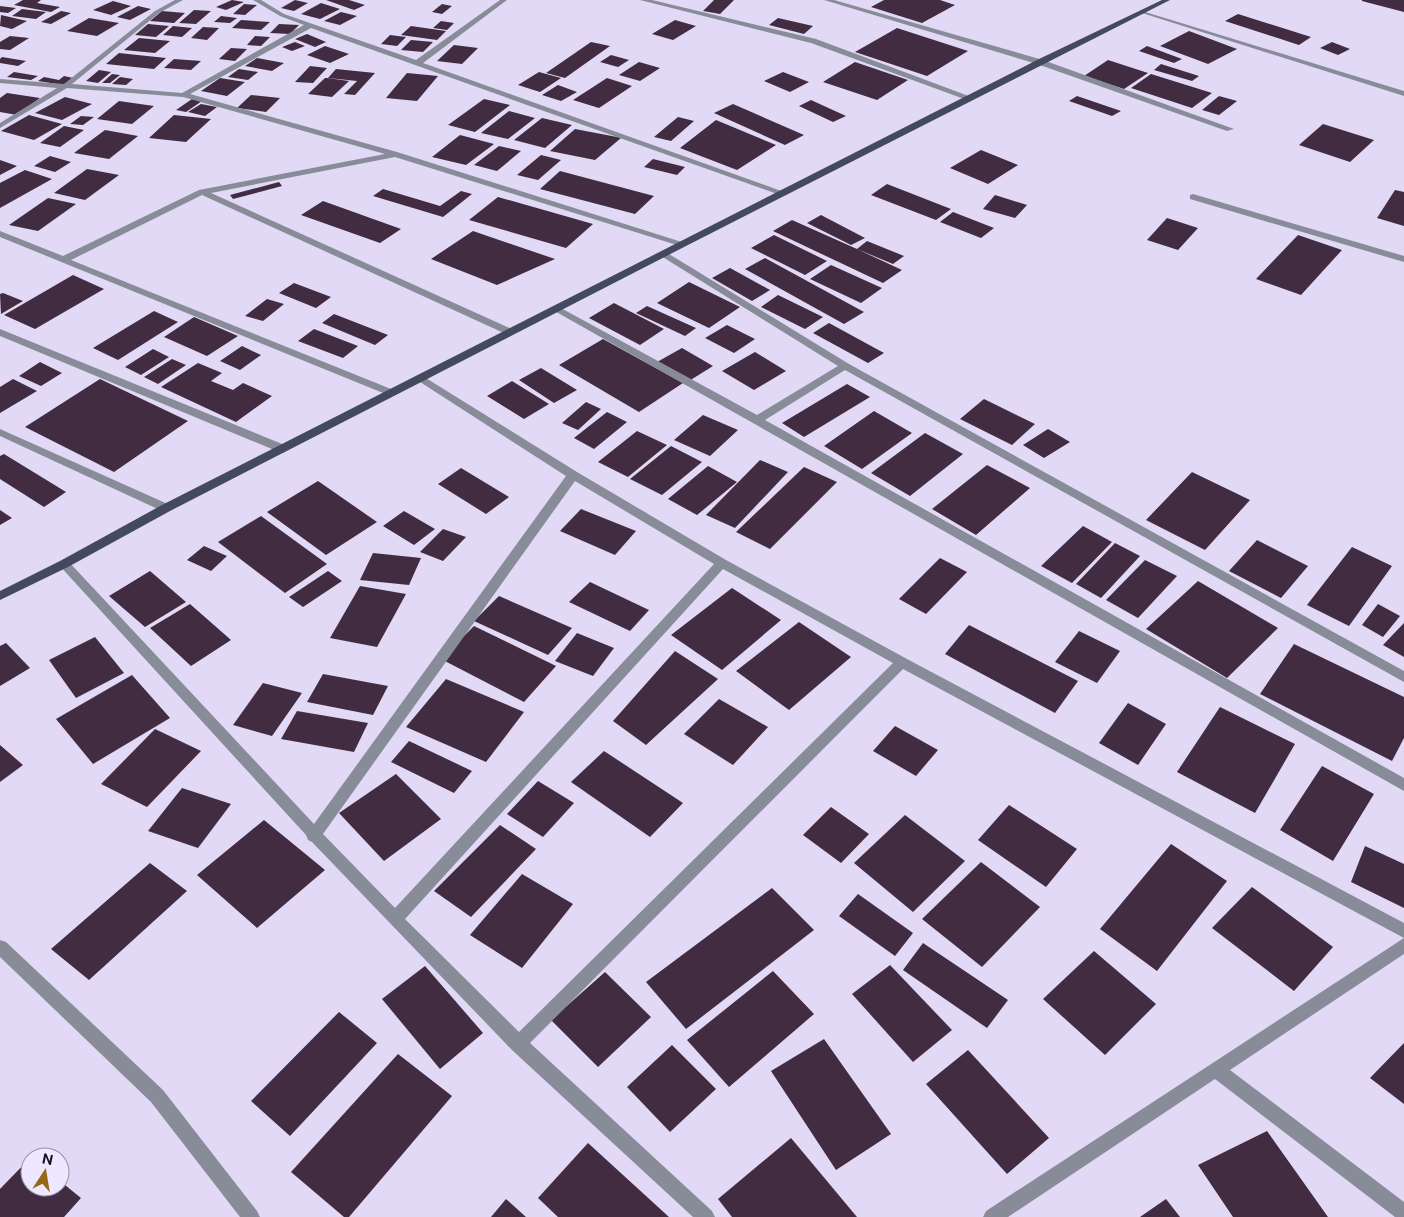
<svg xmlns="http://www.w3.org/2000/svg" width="1404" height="1217" font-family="'Public Sans',sans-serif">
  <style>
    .building { fill: #412c42 }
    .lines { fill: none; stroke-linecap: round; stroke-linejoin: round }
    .minor { fill: #888c98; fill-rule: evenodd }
    .primary { fill: #434a5d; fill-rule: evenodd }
  </style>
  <rect width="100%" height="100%" fill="#e1d9f6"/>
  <path class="building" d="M23,0H41L37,3L60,7L51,12L14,5Z
    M232,0L244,2L226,10L216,7Z
    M295,0L308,3L294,11L281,8Z
    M326,0H349L365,5L354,10Z
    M714,0H734L720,14L703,11Z
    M884,0H940L955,5L922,23L871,7Z
    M1404,0V12L1362,1V0Z
    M113,1L131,6L111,15L93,10Z
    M321,3L340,9L320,19L301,14Z
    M244,4L257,5L245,15L233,14Z
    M442,4L452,6L442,14L432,12Z
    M0,6L16,8L8,13L0,12Z
    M138,6L151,9L130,20L117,17Z
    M22,9L46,12L36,19L12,16Z
    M194,10L211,11L196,24L179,23Z
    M61,11L71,13L51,24L41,22Z
    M162,11L185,13L174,23L150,21Z
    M341,12L357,16L340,25L324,21Z
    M1238,14L1311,37L1299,45L1225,21Z
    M1,15L27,21L12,29L0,26Z
    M221,16L237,18L230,23L214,22Z
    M89,18L119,23L97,36L67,31Z
    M778,18L813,26L804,34L769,25Z
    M241,20L270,22L261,30L232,28Z
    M675,20L696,26L673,40L652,34Z
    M441,21L454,23L447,30L433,28Z
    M148,24L169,26L156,37L135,35Z
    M279,24L299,25L290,34L270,33Z
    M173,26L192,28L182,37L163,35Z
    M411,26L446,31L437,40L401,35Z
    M203,27L219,28L207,40L191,38Z
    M897,28L968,51L927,76L855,52Z
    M1189,31L1237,49L1208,64L1160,46Z
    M307,34L326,42L315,47L295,39Z
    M390,35L406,37L397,46L381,44Z
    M10,36L29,38L10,50L0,49V42Z
    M255,36L270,37L261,46L247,45Z
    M139,38L170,41L155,53L124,50Z
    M411,40L433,42L423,52L401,50Z
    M295,42L305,46L292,51L282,47Z
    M591,42L610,46L565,78L546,73Z
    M1332,42L1350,49L1338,55L1320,48Z
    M454,45L478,48L462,64L437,61Z
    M325,46L349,54L330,63L307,55Z
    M1147,46L1182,59L1174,63L1139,51Z
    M231,48L247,49L235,61L219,59Z
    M119,53L166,58L154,69L106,64Z
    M611,55L629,60L618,67L600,62Z
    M2,57L26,61L18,66L0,63V59Z
    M257,58L284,63L272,71L245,66Z
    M174,59L201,61L191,70L164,68Z
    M1108,60L1148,73L1124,89L1084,76Z
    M639,62L660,68L640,81L619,75Z
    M855,62L908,80L877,100L823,82Z
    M1161,64L1199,76L1192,81L1154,70Z
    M310,66L327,68L313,83L295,82Z
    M239,69L258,72L248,80L228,77Z
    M336,69L375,73L355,95L344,94L357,81L328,78Z
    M99,70L111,72L98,83L86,81Z
    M14,72L38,76L31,80L7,77Z
    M539,72L561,78L540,92L518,85Z
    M783,72L809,82L790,92L764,81Z
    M407,73L438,76L417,101L386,98Z
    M112,74L120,75L110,83H102Z
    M1151,74L1212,93L1192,108L1131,88Z
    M64,76L73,78L63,85L38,81L44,77L59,80Z
    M120,77L133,79L126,85L112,84Z
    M220,78L245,82L227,96L201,91Z
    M325,78H327L349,81L332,97L308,94Z
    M607,78L632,86L599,108L573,100Z
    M558,85L577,92L561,101L542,95Z
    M7,93L40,98L17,115L0,112V98Z
    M251,95L280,98L266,112L237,108Z
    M1077,96L1121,111L1112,116L1069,101Z
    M1219,96L1237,101L1219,115L1202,110Z
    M65,97L92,104L62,120L35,113Z
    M192,99L202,101L186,112L176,110Z
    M484,99L510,105L475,132L448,125Z
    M811,100L846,116L833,122L799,106Z
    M119,101L154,106L132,124L97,119Z
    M201,104L217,107L205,116L188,112Z
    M733,104L804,135L785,145L714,113Z
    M509,111L535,118L508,139L481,133Z
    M29,115L62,124L34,140L1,131Z
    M174,115L211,119L186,142L149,138Z
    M81,116L94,117L83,125L70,124Z
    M678,117L694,121L671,141L654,137Z
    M542,118L572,125L545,148L514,140Z
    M716,120L776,145L737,170L680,148Z
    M1323,124L1374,140L1350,162L1299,145Z
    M64,126L84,130L60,147L40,143Z
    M575,129L617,137L621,138L595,160L550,151Z
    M105,130L138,136L109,159L74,153Z
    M460,135L494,144L466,165L432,157Z
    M499,146L521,151L497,171L474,165Z
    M981,150L1018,165L988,184L950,168Z
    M541,155L561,160L538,180L517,175Z
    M50,156L71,162L55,172L34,166Z
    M653,159L685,167L677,175L644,167Z
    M0,160L17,166L0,175Z
    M87,169L119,175L85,200L54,193Z
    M25,170L52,179L0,208V183Z
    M560,171L654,196L635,214L540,189Z
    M279,182L282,186L233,199L230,195Z
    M887,184L951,209L936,220L871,195Z
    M383,189L440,206L461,191L472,194L443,217L373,196Z
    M1395,190L1404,192V226L1377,218Z
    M995,195L1027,205L1015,218L983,209Z
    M498,197L593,224L566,248L469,220Z
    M48,198L76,204L38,231L9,225Z
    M323,201L401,229L380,243L301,215Z
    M953,212L994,228L981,238L940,222Z
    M821,215L865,238L851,245L807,223Z
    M1167,218L1198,228L1178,250L1147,240Z
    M792,220L857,249L902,270L883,283L773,231Z
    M473,231L555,259L497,285L431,259Z
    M774,235L827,261L805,275L751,248Z
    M1298,235L1342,250L1301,295L1256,279Z
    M867,241L904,256L893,264L857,249Z
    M765,258L864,312L844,324L745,269Z
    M831,265L882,288L861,303L810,279Z
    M730,268L770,290L752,301L712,278Z
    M73,275L104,289L35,329L4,315Z
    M689,282L740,307L709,328L657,303Z
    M294,283L331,297L316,308L279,293Z
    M3,293L23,301L1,314L0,294Z
    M778,295L823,317L805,329L761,307Z
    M267,299L284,304L263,321L245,316Z
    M614,303L664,329L640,345L589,318Z
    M647,306L696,328L685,336L636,313Z
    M154,311L178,322L118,360L93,348Z
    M334,314L388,335L375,345L322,323Z
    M194,317L238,336L207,356L164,337Z
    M829,323L884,353L868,363L813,333Z
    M727,325L755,339L734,353L705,338Z
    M314,329L358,346L343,358L298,341Z
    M603,339L683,383L639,412L559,365Z
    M242,346L261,355L240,370L220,361Z
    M682,348L713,366L689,381L657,362Z
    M153,349L169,357L141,375L125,367Z
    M755,352L786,371L754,390L722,371Z
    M172,359L186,365L158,384L144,377Z
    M40,362L62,373L41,386L19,376Z
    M198,363L222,373L211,381L233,390L243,383L272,396L236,422L161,387Z
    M541,368L577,390L554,403L519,380Z
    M13,379L37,391L0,413V387Z
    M100,379L188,421L114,472L25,427Z
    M512,381L549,404L524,419L487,396Z
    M847,384L870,397L804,437L782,423Z
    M984,399L1035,424L1012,445L960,419Z
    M586,402L601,409L578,430L562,423Z
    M874,411L912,433L862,469L824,446Z
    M607,412L627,422L594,449L574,438Z
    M703,415L738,430L710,456L674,440Z
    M1048,429L1070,442L1044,458L1023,445Z
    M637,431L667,445L628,477L598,462Z
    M925,433L963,454L910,496L871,473Z
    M671,446L702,462L662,495L630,479Z
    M4,454L66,492L44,507L0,479V456Z
    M760,460L788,472L735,528L706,515Z
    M987,465L1030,488L976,535L932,509Z
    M708,466L737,482L697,515L668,499Z
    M804,467L837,482L770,549L736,532Z
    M461,468L509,497L486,514L438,484Z
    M1192,472L1250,500L1205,550L1146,520Z
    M318,481L377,522L326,555L267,512Z
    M581,509L636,531L615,555L560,531Z
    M0,510L12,518L0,525Z
    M404,511L435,529L414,545L383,526Z
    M261,516L327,564L285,593L218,542Z
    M1083,526L1112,542L1072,583L1041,566Z
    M443,529L466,537L443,561L420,552Z
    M1257,540L1308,566L1281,598L1229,571Z
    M1115,543L1140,556L1101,598L1076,584Z
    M204,546L227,556L211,571L187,560Z
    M1352,547L1392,566L1349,626L1307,605Z
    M373,553L421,558L409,585L360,580Z
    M940,558L967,572L926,614L899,599Z
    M1145,560L1177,576L1138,618L1106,600Z
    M150,571L186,602L145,627L109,596Z
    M328,571L342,581L303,607L289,597Z
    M1198,581L1278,628L1227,678L1146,629Z
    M590,582L649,610L630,631L569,602Z
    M360,586L406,594L377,647L330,638Z
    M732,588L781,620L722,670L671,635Z
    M499,596L572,628L548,655L474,621Z
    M190,604L231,640L191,666L150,628Z
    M1378,604L1400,616L1383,637L1362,625Z
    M799,622L851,657L789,710L736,671Z
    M1404,623V657L1383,645Z
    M969,625L1078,681L1055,713L945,654Z
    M474,626L556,666L524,702L441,659Z
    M1079,631L1120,651L1097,683L1055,662Z
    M577,633L614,648L593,676L555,661Z
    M95,637L124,673L76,698L49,660Z
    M6,643L30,668L0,686V646Z
    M1294,644L1404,697V738L1392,761L1260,694Z
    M675,651L718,679L646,745L613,721Z
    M323,674L388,686L373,715L307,702Z
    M132,675L170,718L93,764L56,719Z
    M446,679L524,712L486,762L406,727Z
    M263,683L302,693L272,736L233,725Z
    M719,699L768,727L733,765L684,734Z
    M1128,703L1166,724L1138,765L1099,743Z
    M1220,707L1295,744L1255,813L1177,772Z
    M297,711L368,723L354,752L281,739Z
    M895,726L938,750L916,776L873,751Z
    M155,729L201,751L147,807L101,784Z
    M409,741L472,771L454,793L391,762Z
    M0,745L23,765L0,782Z
    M604,751L683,803L650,837L571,782Z
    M1322,766L1374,794L1333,861L1280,830Z
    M396,774L441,819L384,861L339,813Z
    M538,781L574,803L543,837L507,814Z
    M182,788L231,804L198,848L148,831Z
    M1009,805L1077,849L1046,887L978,840Z
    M831,807L869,834L841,863L803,835Z
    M905,815L965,861L913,912L854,863Z
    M264,820L325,870L257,928L197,875Z
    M500,825L536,849L471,917L434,891Z
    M1171,844L1227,881L1157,971L1100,929Z
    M1365,846L1404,864V908L1351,882Z
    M981,862L1040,907L982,967L922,919Z
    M150,863L187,891L89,980L51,949Z
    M522,874L573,904L522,968L470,935Z
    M1252,887L1333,947L1294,991L1212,928Z
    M772,888L814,930L686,1029L646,982Z
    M858,894L913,933L895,956L839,916Z
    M923,943L1008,1000L987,1028L903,970Z
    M1094,951L1156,1004L1105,1055L1043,999Z
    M890,965L952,1030L913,1062L852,994Z
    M425,966L483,1033L440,1069L382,999Z
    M773,971L814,1014L729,1087L687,1040Z
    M605,972L651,1017L598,1067L551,1020Z
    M339,1012L377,1043L290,1136L251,1101Z
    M824,1039L891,1134L836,1170L771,1071Z
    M1404,1043V1104L1370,1078Z
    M672,1045L716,1089L670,1132L627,1087Z
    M968,1050L1049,1138L1007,1174L926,1084Z
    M398,1054L452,1096L349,1217H344L291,1172Z
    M1267,1131L1328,1217H1233L1198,1165Z
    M791,1138L857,1217H732L718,1199Z
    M588,1143L669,1217H558L538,1198Z
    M30,1158V1187H60V1181L81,1198L64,1217H0V1189Z
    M506,1199L526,1217H491Z
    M1166,1199L1180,1217H1140Z"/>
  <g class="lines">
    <path class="minor" d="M175,0H183L159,13L72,84L182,93L304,25L280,16L253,0H261L284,14L416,60L500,0H507L423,63L787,193L780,195L311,28L190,94L397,152L688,244L683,247L680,246L395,157L211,193L514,330V334H506L202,195L71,260L396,391L397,393L396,395H388L0,237V231L63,256L199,190L385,154L183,97L67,88L0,128V123L57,88L0,83V79L64,84L155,11Z
      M640,0H652L816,39L974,98L967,100L811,43Z
      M824,0H834L1043,60L1234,129L1227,131L1037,64Z
      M1142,11L1404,91V96L1142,13Z
      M1193,194L1404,256V262L1190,199V195Z
      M664,251L849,364L1404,671V682L845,370L765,420L1404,778V791L551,309L556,306L559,307L757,415L838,366L661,256V252Z
      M0,329L287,446L289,449L283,453L279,452L0,336Z
      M421,375L577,472L726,560L907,659L1404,923V954L1230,1070L1404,1202V1217H1395L1215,1079L1008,1217H983L986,1211L1404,938L903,669L530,1043L712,1211L715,1217H693L512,1050L312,842L308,840L306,835L58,564L60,561H68L314,824L566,476L417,380L416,378ZM575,481L714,564L395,908L323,834ZM723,569L893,663L519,1032L405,919Z
      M0,429L170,505L172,508L166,512L162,511L0,436Z
      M0,940L6,942L163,1090L257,1211L260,1217H240L151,1102L0,957Z"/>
    <path class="primary" d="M1162,0H1170L686,246L170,511L68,567L0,600V591L60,561L162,505L1037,60Z"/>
  </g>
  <g transform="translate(45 1172) rotate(12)"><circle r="24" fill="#eee7ff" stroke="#9691a3"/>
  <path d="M0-4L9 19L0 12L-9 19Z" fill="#966816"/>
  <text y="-8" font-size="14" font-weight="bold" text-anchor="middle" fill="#13101a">N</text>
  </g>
</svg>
